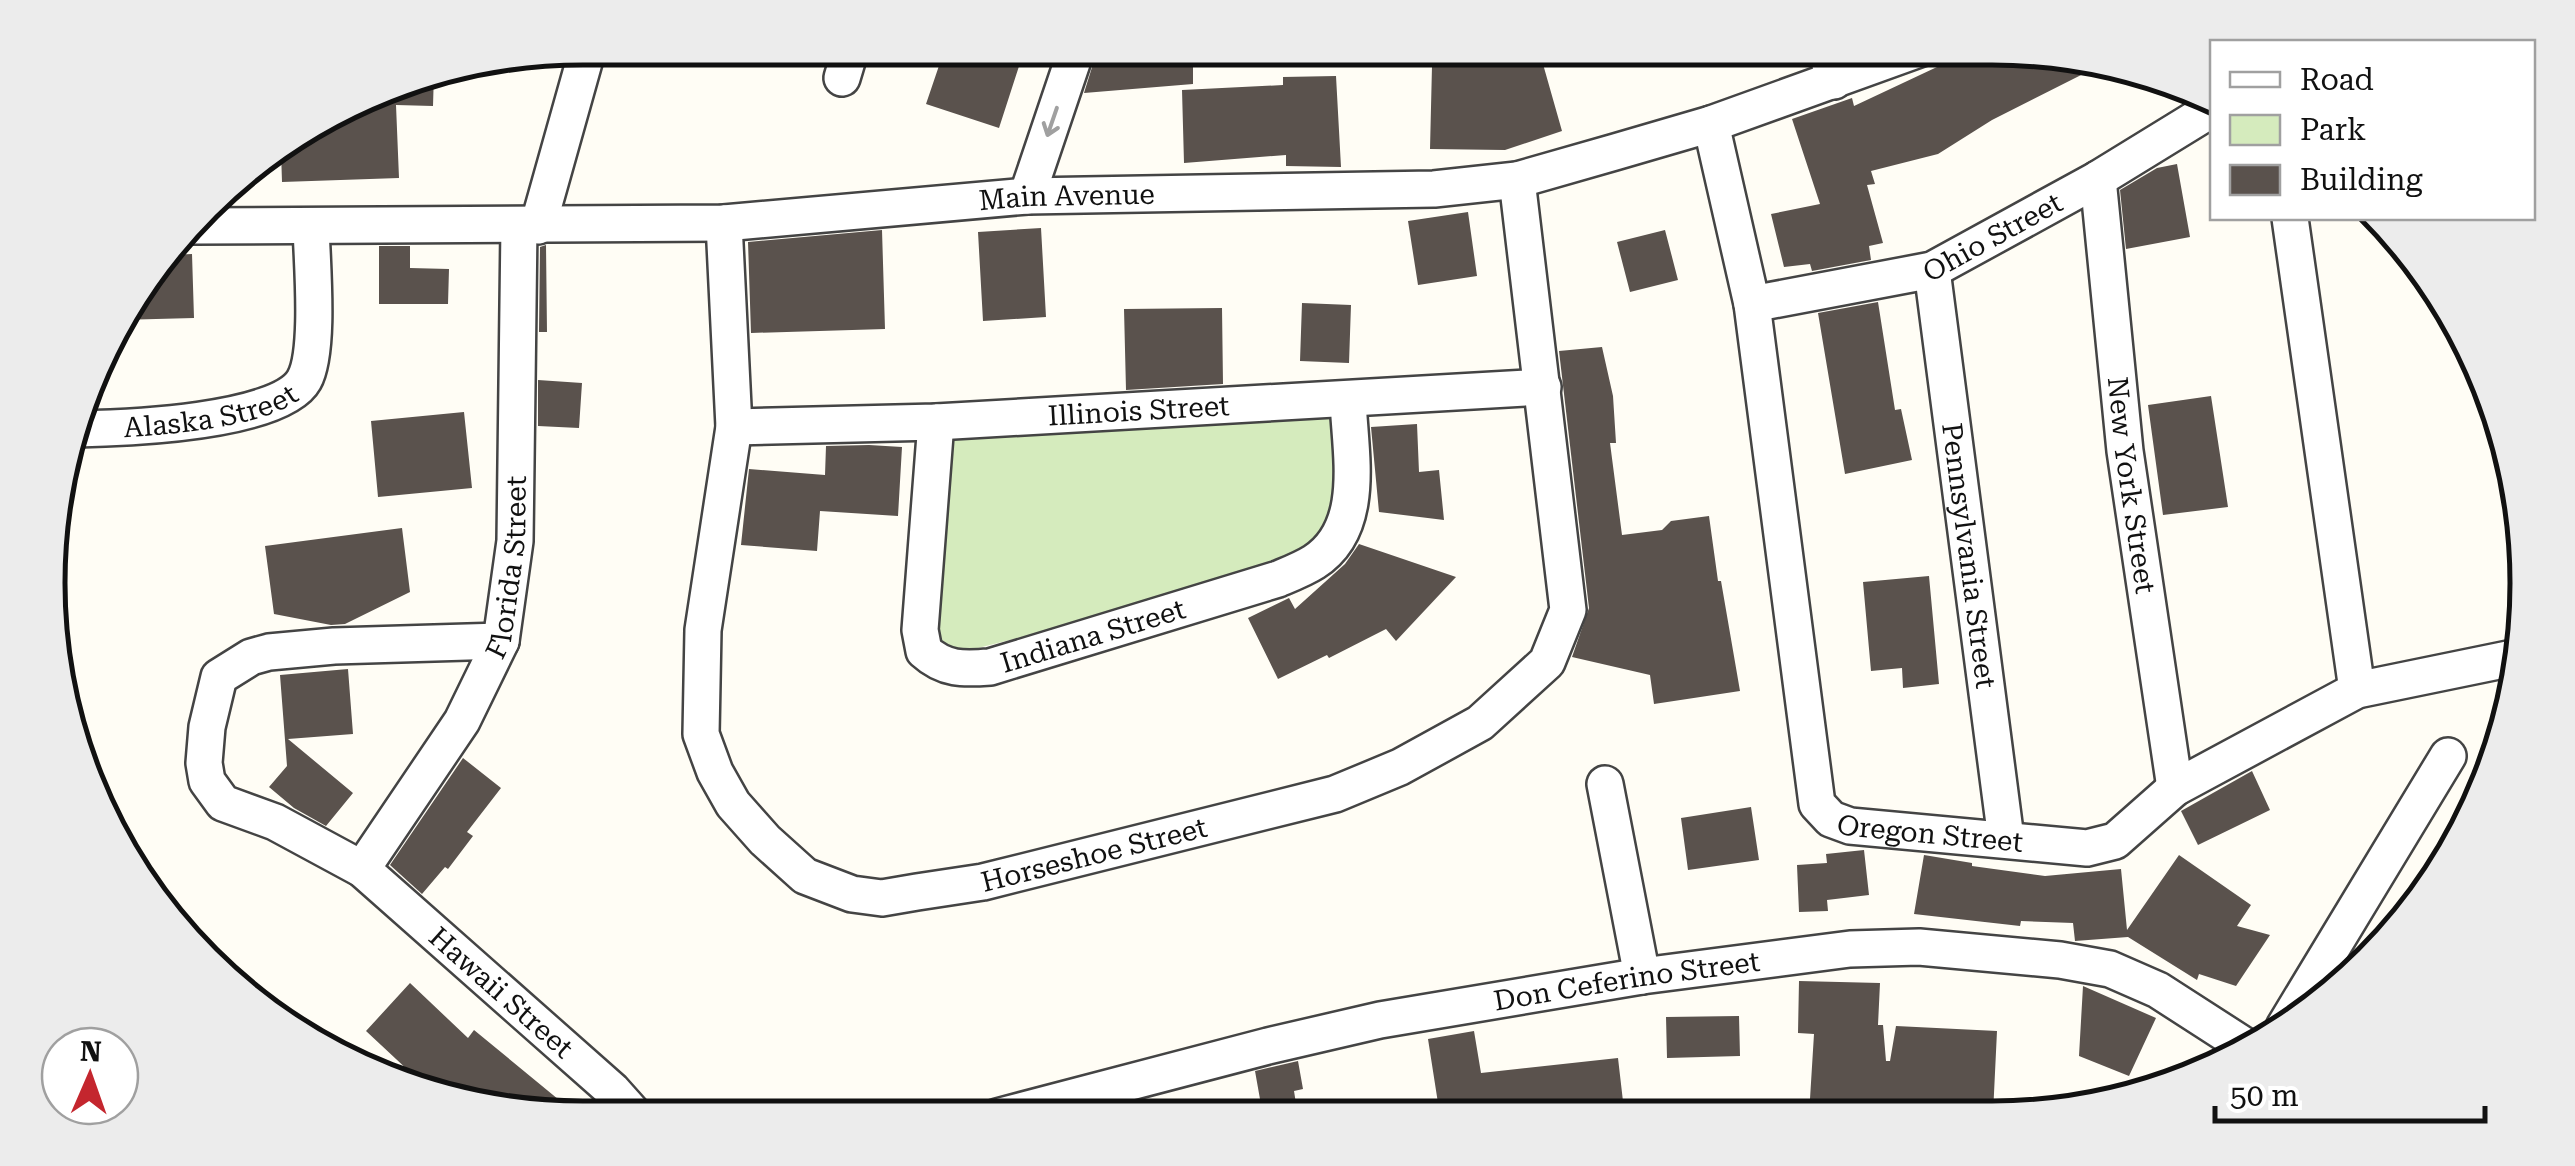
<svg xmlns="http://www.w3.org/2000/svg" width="2575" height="1166" font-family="'Roboto Serif',serif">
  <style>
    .green { fill: #d5ebbd }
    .building { fill: #5a524d }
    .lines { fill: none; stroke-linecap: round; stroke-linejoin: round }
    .minor-casing { stroke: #444; stroke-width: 40 }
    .minor { stroke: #fff; stroke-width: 35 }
    .oneway { stroke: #a0a0a0 }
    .labels { text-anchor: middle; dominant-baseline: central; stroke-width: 10; stroke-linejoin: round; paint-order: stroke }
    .street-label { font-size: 28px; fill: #111; stroke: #fff }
    .rim { fill: none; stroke: #111; stroke-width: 5 }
  </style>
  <rect width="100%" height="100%" fill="#fffdf5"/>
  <path class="green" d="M1342,407L1331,533L1276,574L946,656L925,628L942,429Z"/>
  <path class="building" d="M945,48H983L1021,60L999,128L926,104Z
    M1098,48H1193V84L1084,93Z
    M1992,48L2095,68L1992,120L1938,154L1871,171L1875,184L1867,185L1883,243L1869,246L1871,260L1812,271L1810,264L1784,267L1771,214L1820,204L1792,119L1852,98L1854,106L1954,59L1959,67Z
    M1539,50L1562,131L1505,150L1430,149L1432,66L1480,65Z
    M434,72L433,106L396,105L399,178L282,182L281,151L410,76Z
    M1336,76L1341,167L1286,166V155L1184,163L1182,90L1283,85V77Z
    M2177,164L2190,237L2126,249L2120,190L2157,168Z
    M1468,212L1477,276L1418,285L1408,221Z
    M1041,228L1046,317L983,321L978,232Z
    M882,230L885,329L751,333L748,242Z
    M1665,230L1678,280L1630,292L1617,242Z
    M546,245L547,332H539L540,247Z
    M379,246H410V268L449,269L448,304H379Z
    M192,254L194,318L118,320L169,255Z
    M1878,302L1895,410L1901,409L1912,460L1845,474L1818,313Z
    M1302,303L1351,305L1349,363L1300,361Z
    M1222,308L1223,384L1126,390L1124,309Z
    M1602,347L1613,396L1616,443H1610L1622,535L1662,530L1671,521L1709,516L1718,581H1721L1740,691L1654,704L1650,675L1572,657L1589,608L1559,351Z
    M538,380L582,383L579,428L538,426Z
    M2211,396L2228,507L2163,515L2148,405Z
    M464,412L472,488L378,497L371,421Z
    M1417,424L1419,472L1439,470L1444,520L1379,512L1371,427Z
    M869,445L902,447L898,516L820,511L817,551L741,545L749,469L825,475L826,446Z
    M402,528L410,592L345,624L331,625L274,614L265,546Z
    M1359,544L1456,577L1396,641L1386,629L1329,658L1327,655L1278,679L1248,618L1289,598L1295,609L1345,564Z
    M1929,576L1939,684L1903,688L1902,668L1871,671L1863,582Z
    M348,669L353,734L288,739L353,793L326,826L294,808L269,787L287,766L280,675Z
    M463,758L501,788L467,832L473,836L448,869L445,867L422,894L390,865Z
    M2252,771L2270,810L2198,845L2181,811Z
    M1751,807L1759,860L1688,870L1681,818Z
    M1864,850L1869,895L1827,900L1828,911L1799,912L1797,865L1827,863L1826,854Z
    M1924,855L1972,863V866L2045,876L2121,869L2127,930L2179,855L2251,905L2237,926L2270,935L2236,986L2199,974L2197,980L2128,937L2075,941L2073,923L2021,921L2020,926L1914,914Z
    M1799,981L1880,983L1878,1025H1883L1886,1061H1890L1896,1026L1997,1031L1993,1114L1809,1115L1814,1034L1798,1033Z
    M410,983L468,1038L474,1030L581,1118L426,1087L366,1031Z
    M2083,986L2156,1018L2129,1076L2079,1056Z
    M1739,1016L1740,1056L1667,1058L1666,1017Z
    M1474,1031L1481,1073L1618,1058L1624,1110L1568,1115L1440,1116L1428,1039Z
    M1298,1061L1303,1089L1294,1091L1298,1116H1263L1255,1071Z"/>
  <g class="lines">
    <defs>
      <g id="minor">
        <path d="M1826,48L1834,81"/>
        <path d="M842,78L851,48"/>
        <path id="s1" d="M1711,124L1752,304L1817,804L1831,819L1850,826L2087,848L2115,841L2175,788L2357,690L2513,658"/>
        <path id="s2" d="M2098,179L2125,451L2175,788"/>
        <path d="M1027,196L1077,48"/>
        <path d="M2290,218L2357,690"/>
        <path id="s3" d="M724,223L734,427L703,630L701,734L715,772L733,804L765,840L805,876L852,894L882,898L917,892L983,882L1335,794L1400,767L1480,723L1547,662L1568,610L1517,180"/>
        <path id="s4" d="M193,226L724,223L1027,196L1434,189L1517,180L1615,152L1711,124L1922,48"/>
        <path d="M538,226L588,48"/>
        <path id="s5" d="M1932,270L2006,839"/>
        <path id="s6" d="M1752,304L1932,270L2098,179L2212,109"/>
        <path id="s7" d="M936,422L920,630L924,651C945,670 963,669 990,667L1278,579C1290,574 1303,569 1314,562C1367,528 1350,453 1348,400"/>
        <path id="s8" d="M734,427L936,422L1543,387"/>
        <path id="s9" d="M77,429C123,428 280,423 304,380C320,352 312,262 311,227"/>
        <path id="s10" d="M501,641L334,646L269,652L251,657L219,677L207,727L204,763L207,781L223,803L275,822L362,869L612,1090L637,1118"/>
        <path d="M1605,784L1642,976"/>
        <path id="s11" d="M362,869L462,721L501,641L515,541L519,226"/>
        <path d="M2284,1027L2448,756"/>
        <path id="s12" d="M997,1117L1268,1046L1380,1020L1642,976L1850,949L1919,947L2060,960L2110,969L2158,990L2248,1048"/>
      </g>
    </defs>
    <use href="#minor" class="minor-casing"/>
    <use href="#minor" class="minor"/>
  </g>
  <defs><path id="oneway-shaft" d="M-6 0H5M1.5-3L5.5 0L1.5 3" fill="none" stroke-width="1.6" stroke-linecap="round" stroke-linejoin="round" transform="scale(2.5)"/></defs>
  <use class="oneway" href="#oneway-shaft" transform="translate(1052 122) rotate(109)"/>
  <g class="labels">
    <g class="street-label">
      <text stroke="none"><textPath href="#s4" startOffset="875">Main Avenue</textPath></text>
      <text stroke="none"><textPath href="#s6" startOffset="252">Ohio Street</textPath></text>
      <text stroke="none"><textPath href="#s9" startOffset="135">Alaska Street</textPath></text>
      <text stroke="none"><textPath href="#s8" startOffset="405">Illinois Street</textPath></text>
      <text stroke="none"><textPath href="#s2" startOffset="308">New York Street</textPath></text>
      <text stroke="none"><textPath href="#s5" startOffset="288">Pennsylvania Street</textPath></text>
      <text stroke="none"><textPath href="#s11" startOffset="342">Florida Street</textPath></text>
      <text stroke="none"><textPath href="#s7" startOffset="408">Indiana Street</textPath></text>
      <text stroke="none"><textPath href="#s1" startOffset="810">Oregon Street</textPath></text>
      <text stroke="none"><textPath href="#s3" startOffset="990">Horseshoe Street</textPath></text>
      <text stroke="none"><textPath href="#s12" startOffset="645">Don Ceferino Street</textPath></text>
      <text stroke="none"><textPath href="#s10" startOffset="762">Hawaii Street</textPath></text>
    </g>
  </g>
  <path d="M0 0H2575V1166H0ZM583 65H1992A518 518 0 0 1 2510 583V583A518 518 0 0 1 1992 1101H583A518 518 0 0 1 65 583V583A518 518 0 0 1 583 65Z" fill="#ececec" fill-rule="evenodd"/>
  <path class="rim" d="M583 65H1992A518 518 0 0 1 2510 583V583A518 518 0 0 1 1992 1101H583A518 518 0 0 1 65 583V583A518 518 0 0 1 583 65Z"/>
  <rect x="2210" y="40" width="325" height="180" fill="#ffffff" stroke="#a0a0a0" stroke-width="2.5"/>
  <rect x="2230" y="72" width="50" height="15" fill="#ffffff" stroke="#a0a0a0" stroke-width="2.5"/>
  <text x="2300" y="90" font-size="30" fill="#111111">Road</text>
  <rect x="2230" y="115" width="50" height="30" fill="#d5ebbd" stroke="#a0a0a0" stroke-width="2.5"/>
  <text x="2300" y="140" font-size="30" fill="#111111">Park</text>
  <rect x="2230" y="165" width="50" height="30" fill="#5a524d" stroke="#a0a0a0" stroke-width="2.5"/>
  <text x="2300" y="190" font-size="30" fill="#111111">Building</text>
  <g transform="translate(90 1076) rotate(2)"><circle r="48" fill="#ffffff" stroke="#a0a0a0" stroke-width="2.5"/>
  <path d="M0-8L18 38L0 25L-18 38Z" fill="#c4262e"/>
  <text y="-15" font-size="28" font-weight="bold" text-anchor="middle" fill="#111111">N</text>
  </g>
  <path d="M2215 1106v15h270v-15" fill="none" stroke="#111111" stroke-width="5"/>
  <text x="2230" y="1106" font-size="30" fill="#111111" stroke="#ffffff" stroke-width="8" paint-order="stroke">50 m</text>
</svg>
